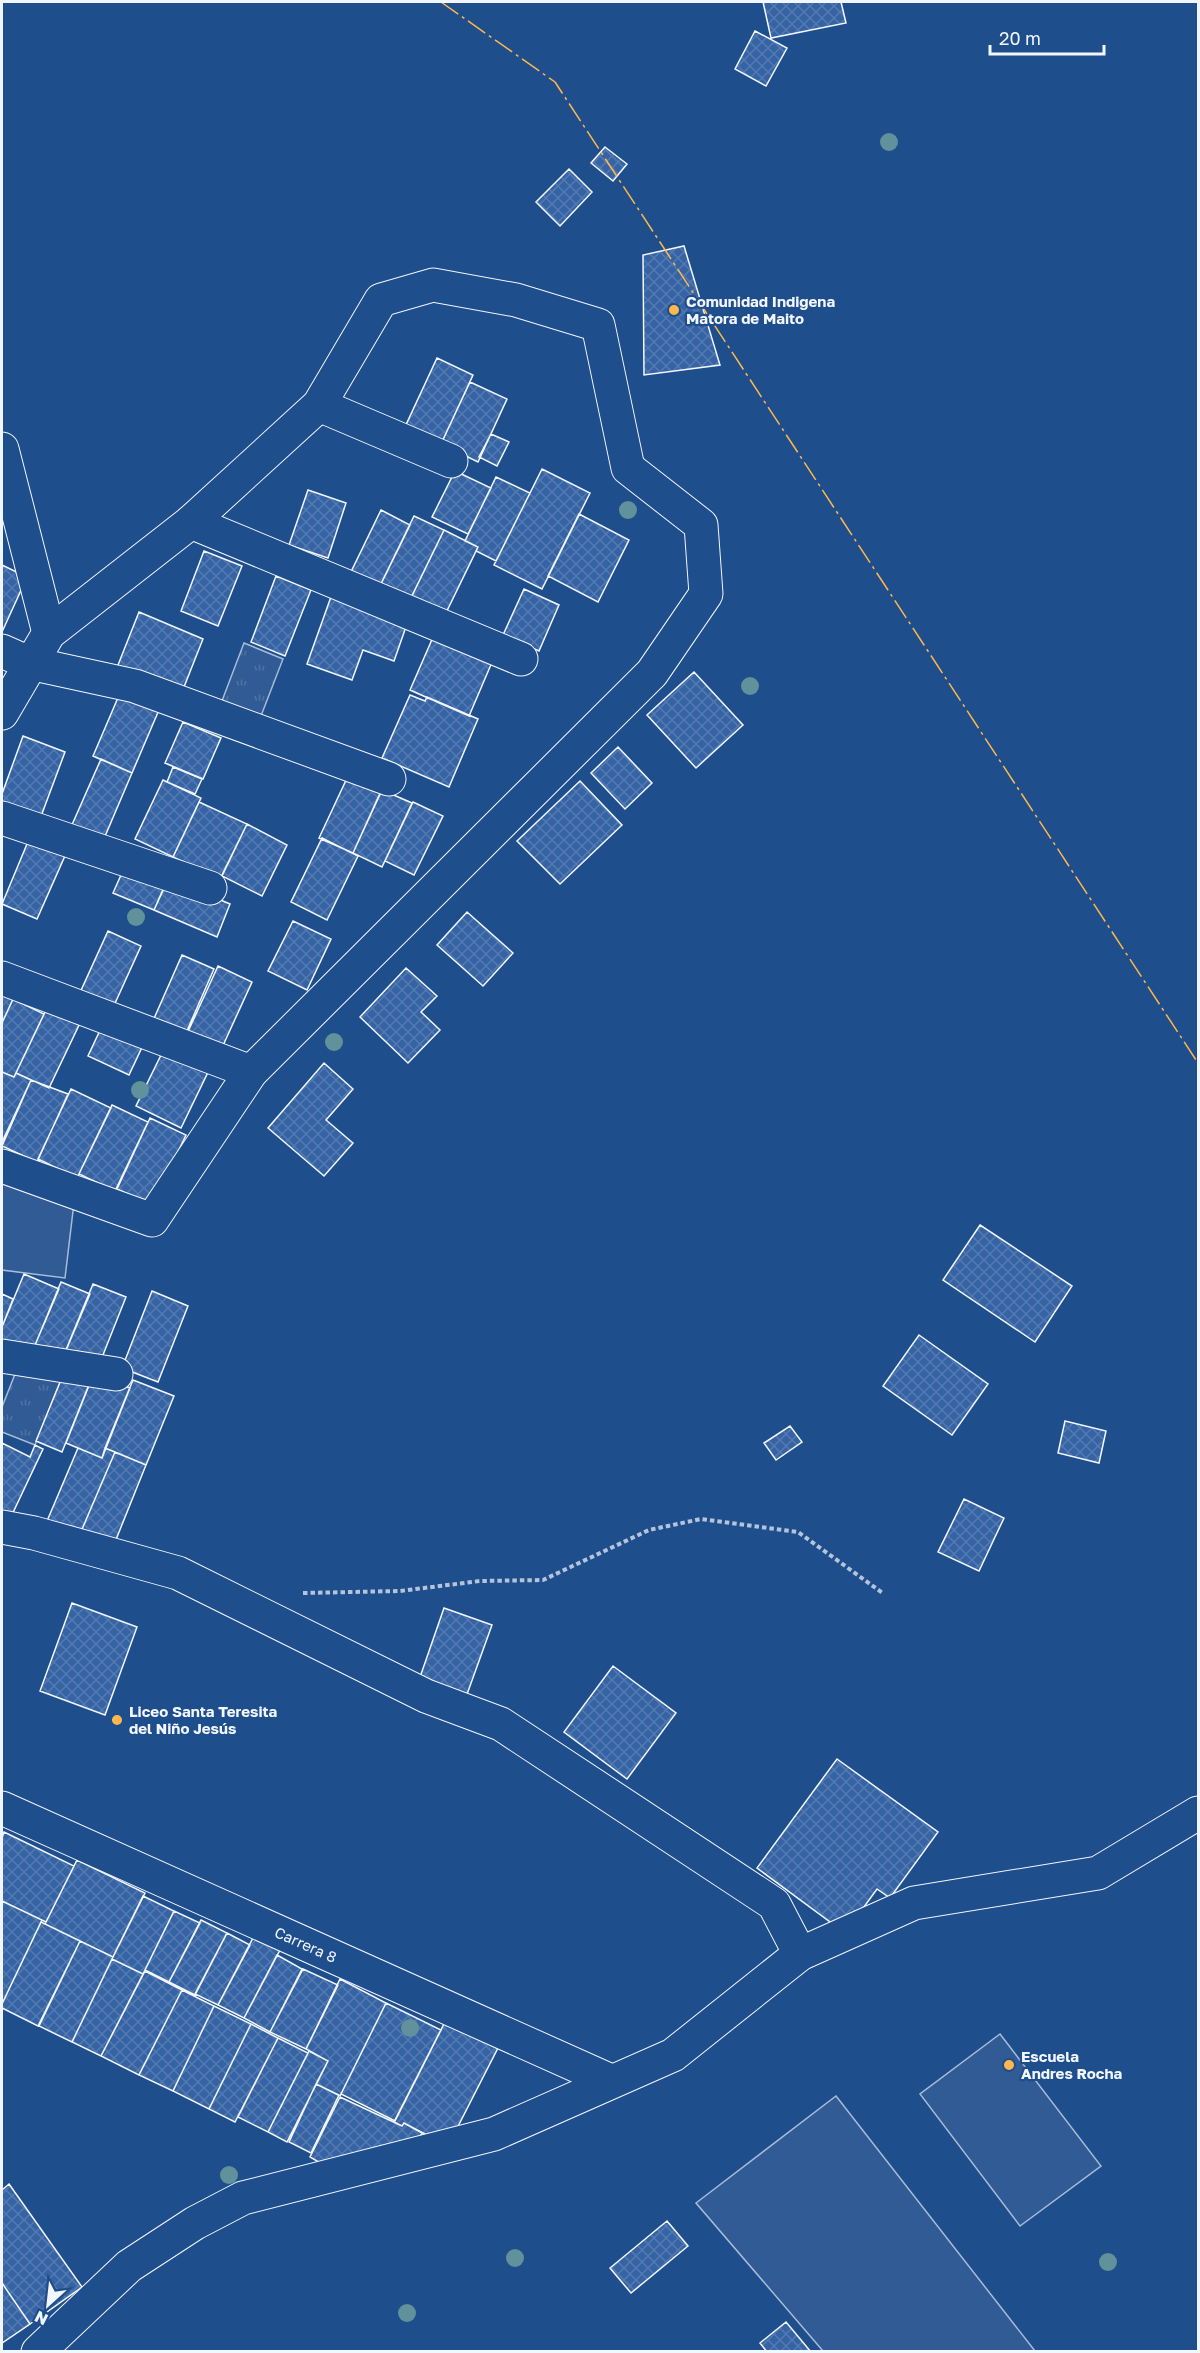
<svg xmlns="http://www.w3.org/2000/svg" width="1200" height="2353" font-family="'Golos Text',sans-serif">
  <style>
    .grass { fill: url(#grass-tufts); stroke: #a8bbd7; stroke-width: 1.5 }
    .garden { fill: #305b95; stroke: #a8bbd7; stroke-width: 1.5 }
    .building { fill: url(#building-cross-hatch); stroke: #f2f6ff; stroke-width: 1.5 }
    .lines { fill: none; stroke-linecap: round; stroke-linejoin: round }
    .minor-casing { stroke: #f2f6ff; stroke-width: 35 }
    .path { stroke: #b3c4dc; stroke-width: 4; stroke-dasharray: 4.5 3; stroke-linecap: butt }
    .minor { stroke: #1f4e8c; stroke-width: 33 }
    .power { stroke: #ffb74d; stroke-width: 1.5; stroke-dasharray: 21 4.5 3 4.5; stroke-linecap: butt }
    .tree { fill: #61919a }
    .poi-dot { fill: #ffb74d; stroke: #1f4e8c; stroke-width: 2 }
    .labels { text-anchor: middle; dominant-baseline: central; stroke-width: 4.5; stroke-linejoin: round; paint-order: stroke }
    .poi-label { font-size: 15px; font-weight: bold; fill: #f2f6ff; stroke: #1f4e8c; text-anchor: start }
    .street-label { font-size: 15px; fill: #f2f6ff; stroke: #1f4e8c }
  </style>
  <defs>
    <pattern id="grass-tufts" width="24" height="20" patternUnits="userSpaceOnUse" patternTransform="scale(1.5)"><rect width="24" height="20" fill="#305b95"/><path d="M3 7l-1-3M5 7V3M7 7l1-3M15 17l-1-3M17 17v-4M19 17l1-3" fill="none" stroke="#4e73a5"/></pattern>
    <pattern id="building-cross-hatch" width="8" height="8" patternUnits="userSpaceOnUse" patternTransform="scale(1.5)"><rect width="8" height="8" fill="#3563a3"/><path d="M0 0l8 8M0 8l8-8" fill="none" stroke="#537ab1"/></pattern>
  </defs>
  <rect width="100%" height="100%" fill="#1f4e8c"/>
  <path class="grass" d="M244,643L283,659L259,721L220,706Z
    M21,1359L63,1375L35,1445L2,1432V1407Z"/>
  <path class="garden" d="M2,1177L76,1186L65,1278L2,1270Z
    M1000,2034L1101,2166L1020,2226L920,2094Z
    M836,2096L1035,2351H823L696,2203Z"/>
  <path class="building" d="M763,2H841L846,23L771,38Z
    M755,31L787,48L766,86L735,69Z
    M605,147L627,164L613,181L591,163Z
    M569,169L592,192L560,226L536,202Z
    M684,246L720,365L644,375L643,255Z
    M437,358L473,375L441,444L405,427Z
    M470,382L507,399L478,462L441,444Z
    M491,434L509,442L497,466L479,457Z
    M542,469L590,493L542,589L494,565Z
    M455,471L491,488L468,534L432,517Z
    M496,477L530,493L496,561L476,551L478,547L465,541Z
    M308,490L346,503L328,558L289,545Z
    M381,510L410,525L378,590L349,576Z
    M579,514L629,540L598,602L548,576Z
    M414,516L444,530L408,604L378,590Z
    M444,530L478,547L442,621L408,604Z
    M204,551L242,566L218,626L181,611Z
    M2,565L27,577L2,632Z
    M276,576L311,590L285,656L251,642Z
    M524,589L559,605L539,651L503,635Z
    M332,594L408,621L394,661L363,650L352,680L307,664Z
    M139,612L203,639L182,692L118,665Z
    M437,628L496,653L469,716L410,690Z
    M694,672L743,725L696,768L647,715Z
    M120,693L159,710L132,773L93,756Z
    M410,695L425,701L427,697L478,719L449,787L382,758Z
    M183,722L221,738L203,779L165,763Z
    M23,736L65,752L40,819L2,804V794Z
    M618,747L652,783L625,809L591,773Z
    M101,759L132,773L103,841L71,827Z
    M173,767L202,779L195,794L167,782Z
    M348,776L381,791L353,853L319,838Z
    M163,780L201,798L173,857L135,839Z
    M580,781L622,825L560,884L517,841Z
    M382,790L412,803L382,867L353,853Z
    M199,802L247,824L220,879L173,857Z
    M413,802L443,816L414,875L385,861Z
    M247,824L287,845L262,896L222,876Z
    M32,832L68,849L37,919L2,904Z
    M322,838L358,856L327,920L291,902Z
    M125,866L166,884L154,910L113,893Z
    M168,878L230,904L217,937L154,910Z
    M467,912L513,953L483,986L437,945Z
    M293,921L331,939L307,990L268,971Z
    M108,931L141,946L111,1012L78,997Z
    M182,955L214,969L186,1033L152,1023Z
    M218,966L252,982L220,1052L186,1036Z
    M406,968L437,996L421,1012L440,1030L408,1063L360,1017Z
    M2,993L13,999L2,1023Z
    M13,999L44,1014L14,1077L2,1072V1023Z
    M47,1008L80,1023L49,1088L16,1073Z
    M103,1024L144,1043L129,1075L88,1056Z
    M165,1047L210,1068L181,1128L136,1106Z
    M324,1063L353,1089L326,1120L353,1143L324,1176L268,1128Z
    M2,1072L14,1077L16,1073L31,1080L2,1142Z
    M31,1080L68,1094L37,1162L2,1146Z
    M71,1089L111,1108L77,1178L38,1159Z
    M112,1105L148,1122L115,1191L79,1174Z
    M150,1118L186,1135L152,1206L117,1189Z
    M980,1225L1072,1286L1035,1342L943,1280Z
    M24,1274L59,1289L29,1359L2,1355V1327Z
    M61,1282L90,1294L61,1362L33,1350Z
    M93,1284L126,1297L97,1370L63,1357Z
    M152,1291L188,1306L158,1382L122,1368Z
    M2,1294L13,1299L2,1327Z
    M919,1335L988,1384L952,1435L883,1386Z
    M94,1373L130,1388L102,1458L66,1443Z
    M63,1375L90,1382L62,1452L36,1441Z
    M133,1380L174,1396L146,1465L105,1448Z
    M1065,1421L1106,1431L1099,1463L1058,1453Z
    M790,1426L802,1442L776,1460L764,1443Z
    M2,1443L30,1457L35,1445L43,1449L9,1521L2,1518Z
    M78,1448L102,1458L105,1448L115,1452L80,1534L47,1521Z
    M115,1452L146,1465L113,1547L80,1534Z
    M964,1499L1004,1518L979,1571L938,1552Z
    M72,1603L137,1627L105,1715L40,1691Z
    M444,1608L492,1625L466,1697L419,1680Z
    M613,1666L676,1713L627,1779L564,1732Z
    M837,1759L938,1832L890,1898L877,1889L845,1933L757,1868Z
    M4,1832L74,1866L46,1922L2,1901V1838Z
    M77,1860L145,1893L113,1957L45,1924Z
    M143,1896L174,1911L143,1974L112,1959Z
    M2,1901L42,1920L2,2004Z
    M174,1911L200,1923L169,1982L145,1970Z
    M201,1920L227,1933L195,1995L169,1982Z
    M41,1922L80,1941L38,2026L2,2008V2004Z
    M227,1933L250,1945L218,2005L195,1994Z
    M254,1936L280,1950L244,2018L218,2005Z
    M80,1941L113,1957L72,2042L39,2026Z
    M277,1955L302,1969L270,2032L244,2018Z
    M112,1959L143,1974L101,2056L72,2042Z
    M303,1969L338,1985L306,2049L270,2032Z
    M145,1971L182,1990L139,2075L101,2056Z
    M340,1979L386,2003L340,2096L316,2084L328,2061L306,2049Z
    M182,1990L214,2006L173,2091L139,2075Z
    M386,2003L441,2030L395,2121L341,2094Z
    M214,2006L251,2024L209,2109L173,2091Z
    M449,2014L502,2040L450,2142L446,2145L404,2123L402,2126L394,2122Z
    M251,2024L278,2038L235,2122L209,2109Z
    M278,2038L308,2053L268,2132L238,2117Z
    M309,2051L328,2061L287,2142L268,2132Z
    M316,2084L339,2095L311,2153L289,2142Z
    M340,2097L402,2126L404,2123L422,2133L418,2140L322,2164L310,2157Z
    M9,2184L82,2287L30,2324L2,2283V2190Z
    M667,2221L688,2246L631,2293L610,2268Z
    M2,2283L30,2324L2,2343Z
    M786,2322L811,2352H767L760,2343Z"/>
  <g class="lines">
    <defs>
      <g id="minor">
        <path d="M319,405L451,461"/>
        <path d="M2,449L49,633"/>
        <path d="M191,522L521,659"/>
        <path d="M2,651L29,663L135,686L389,779"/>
        <path d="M2,713L49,633L191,522L319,405L381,300L433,285L516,300L598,325L628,468L701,525L706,594L652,673L251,1072L152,1220L2,1166"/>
        <path d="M2,818L210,888"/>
        <path d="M2,978L251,1072"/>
        <path d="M2,1356L116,1374"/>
        <path d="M2,1527L34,1533L178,1573L426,1696L501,1724L774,1904L800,1954"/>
        <path id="s1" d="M2,1808L611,2081"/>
        <path d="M38,2352L129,2266L195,2223L243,2198L494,2134L673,2055L800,1954L914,1903L1098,1873L1198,1813"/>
      </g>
    </defs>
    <use href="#minor" class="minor-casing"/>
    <path class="path" d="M303,1593L400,1591L480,1581L543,1580L649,1530L701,1519L798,1532L884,1594"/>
    <use href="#minor" class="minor"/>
    <path class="power" d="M441,2L555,82L1198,1063"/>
  </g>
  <g class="tree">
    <circle cx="889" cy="142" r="9"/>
    <circle cx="628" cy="510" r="9"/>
    <circle cx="750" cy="686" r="9"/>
    <circle cx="136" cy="917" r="9"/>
    <circle cx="334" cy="1042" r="9"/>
    <circle cx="140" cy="1090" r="9"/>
    <circle cx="410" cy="2028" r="9"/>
    <circle cx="229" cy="2175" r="9"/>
    <circle cx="515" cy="2258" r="9"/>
    <circle cx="1108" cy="2262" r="9"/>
    <circle cx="407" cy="2313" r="9"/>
  </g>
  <g class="poi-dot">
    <circle cx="674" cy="310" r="6"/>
    <circle cx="117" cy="1720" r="6"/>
    <circle cx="1009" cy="2065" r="6"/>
  </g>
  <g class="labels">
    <g class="poi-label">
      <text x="686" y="301">Comunidad Indigena<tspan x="686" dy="17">Matora de Maito</tspan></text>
      <text x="129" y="1711">Liceo Santa Teresita<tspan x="129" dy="17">del Niño Jesús</tspan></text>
      <text x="1021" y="2056">Escuela<tspan x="1021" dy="17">Andres Rocha</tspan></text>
    </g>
    <g class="street-label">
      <text stroke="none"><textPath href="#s1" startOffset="333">Carrera 8</textPath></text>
    </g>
  </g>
  <rect width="1200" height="2353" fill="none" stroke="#f2f6ff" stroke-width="6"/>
  <g transform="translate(48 2305) rotate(207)" stroke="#1f4e8c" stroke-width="4.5" paint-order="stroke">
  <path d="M0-4.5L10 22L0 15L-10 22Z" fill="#f2f6ff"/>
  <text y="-9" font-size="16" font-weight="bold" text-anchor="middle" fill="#f2f6ff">N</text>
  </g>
  <path d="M990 45v9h114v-9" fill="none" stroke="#f2f6ff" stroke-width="3"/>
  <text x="999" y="45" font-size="18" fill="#f2f6ff" stroke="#1f4e8c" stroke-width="4.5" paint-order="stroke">20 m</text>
</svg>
